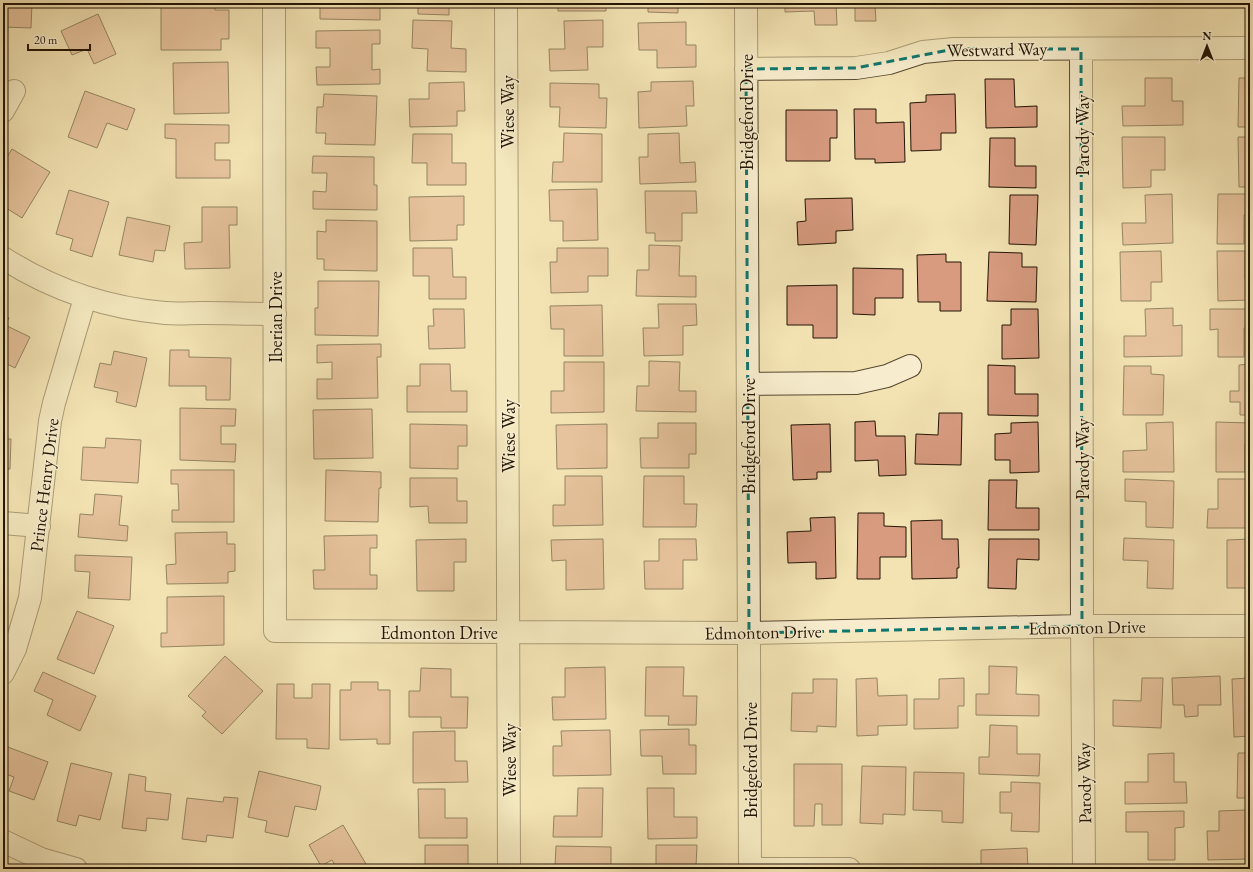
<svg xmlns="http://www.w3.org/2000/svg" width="1253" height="872" font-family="'EB Garamond',serif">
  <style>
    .building { fill: #d89b80; stroke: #231504 }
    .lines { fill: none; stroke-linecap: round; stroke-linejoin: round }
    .minor-casing { stroke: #574830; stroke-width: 24 }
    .minor { stroke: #f7edce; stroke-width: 22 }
    .marked { fill: none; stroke: #0f766e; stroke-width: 3; stroke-dasharray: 8 5; stroke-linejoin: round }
    .labels { text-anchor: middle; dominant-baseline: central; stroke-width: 3; stroke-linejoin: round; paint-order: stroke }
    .street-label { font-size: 18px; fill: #231504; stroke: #f7edce }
  </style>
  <rect width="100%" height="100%" fill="#f3e3b3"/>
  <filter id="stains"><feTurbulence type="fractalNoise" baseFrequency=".005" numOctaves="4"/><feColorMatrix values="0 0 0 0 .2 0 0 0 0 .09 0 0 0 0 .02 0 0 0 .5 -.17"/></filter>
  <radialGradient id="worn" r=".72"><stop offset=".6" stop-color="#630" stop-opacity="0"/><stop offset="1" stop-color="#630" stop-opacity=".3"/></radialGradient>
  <path class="building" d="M3,3H32L31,28L3,27Z
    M161,3H215V10H229V39H221V50H161Z
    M320,3H380V20L320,19Z
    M418,3H449V15L418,14Z
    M558,3H606V11H558Z
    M648,3H678V13L648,12Z
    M785,3H836L837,25H815L814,11L785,12Z
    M855,3H904V5L875,6L876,21H855Z
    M937,3H959V6L937,7Z
    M967,3H1018V6H967Z
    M1083,3H1132V5L1083,6Z
    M1140,3H1189V4H1140Z
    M98,14L116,54L94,64L87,49L72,55L61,31Z
    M413,20L452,21L451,48L466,49V72L427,71L428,49L412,48Z
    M603,20V47H587L588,70L550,71L549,49H565L564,21Z
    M686,22V45H696V67L657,68V50H639L638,23Z
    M380,30V44H372V70L380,69V84L317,85L316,67H330V48H316V31Z
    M228,62L229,113L174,114L173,63Z
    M1145,78H1172V101H1183V125L1123,126L1122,106H1145Z
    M1239,78H1250V127H1238Z
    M985,79H1014L1015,107L1037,106V127L986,128Z
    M693,81L694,106H686L687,126L639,128L638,92L651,91V82Z
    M464,82L465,111H457V126L410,127L409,99H429V83Z
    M550,83L599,84V98H607L606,128L559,127L560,107H550Z
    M85,91L135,109L127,130L107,123L97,148L68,137Z
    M324,94L377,96L375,145L325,144L326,133H316L317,107H323Z
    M955,94L956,133H941V150L911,151L910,103L926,102V95Z
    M854,109H876V123L904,122L905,162L875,163V159H855Z
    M786,110H837V138H830V161H786Z
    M165,124L229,125V143H215V160H230V178H176V139L165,138Z
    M564,133L602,134V182H552L553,162H563Z
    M679,133L680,163L695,162L696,182L640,184L639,157H648V134Z
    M413,134H452V163H466V185H427V163H412Z
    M1122,137H1165V170H1151V187L1123,188Z
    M1238,137H1250V187H1239Z
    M990,138H1015V166H1036V188L989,187Z
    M12,149L50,172L22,218L3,206V163Z
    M313,156L374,157V185H377V210L313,209V191L326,192L327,173H312Z
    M597,189L598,240L563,241V221H550L549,190Z
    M69,190L109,202L92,257L70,250L73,239L56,234Z
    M645,191H696L697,213H682V241H655V233H646Z
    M1172,194L1173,243L1123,245L1122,223H1146L1145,195Z
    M1218,194H1250V215H1244V244H1217Z
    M1010,195H1038L1036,245L1009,244Z
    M464,196V225H457V240L410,241L409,197Z
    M852,198L853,230L836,231V243L798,245L797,222L806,221L805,199Z
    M202,207H237V225H229L230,268L185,269L184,243L202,242Z
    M127,217L170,226L165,251L155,250L153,262L119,255Z
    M326,220L377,221V271L324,270V259H317V231L326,232Z
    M649,245L680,246L679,276H696V297L636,296L637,270H649Z
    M413,248H452L453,277H466V299H429V276H413Z
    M557,248H608V276H588V292L551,293L550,262H557Z
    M1161,251L1162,282H1151V301H1121L1120,252Z
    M1217,251H1245V279H1250V300L1218,301Z
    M989,252L1022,253V267H1037L1036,302L987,301Z
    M946,254V262H961V311H940V302H918L917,255Z
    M853,268L903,269V298H875V315L853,314Z
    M318,281H379L378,336L315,335V308H318Z
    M837,285V338H813V325H787V286Z
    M658,304H696L697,325L683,326V355L644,356L643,328H659Z
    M602,305L603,356H564V329H551L550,306Z
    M1173,308V326L1182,325V356L1124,357V336H1146L1145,309Z
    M433,309H464L465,348L429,349L428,326H434Z
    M1011,309H1038L1039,358L1002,359V325H1011Z
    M1210,309H1250V328H1244V357H1218V329L1210,330Z
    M3,316L9,318L5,325L30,337L15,368L3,362Z
    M381,344V357H377L378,398L317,399V379H332V362L317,363V345Z
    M170,350H189V357L231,358L230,400H206V386H169Z
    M114,351L147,358L136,407L116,402L118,392L94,387L100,363L111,365Z
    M649,361L680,362L679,391H696V412L636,411L637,386H649Z
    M564,362H604V412L551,413V391H564Z
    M420,364H450L451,391H467V412H407V386H420Z
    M1250,364V415H1240V402H1230V391H1239V365Z
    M988,365L1015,366V394H1038V416L988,415Z
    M1124,366H1151V374L1164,375L1163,415H1123Z
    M180,408L236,409L235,426H221V444H236L235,462L180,460Z
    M372,409L373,458L314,459L313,410Z
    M939,413H962L961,465L915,464L916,434L938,435Z
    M875,421L876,436H905L906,475L879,476L878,460L855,461V422Z
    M1038,422L1039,472L1010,473V460H995V434L1011,433V423Z
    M1173,422L1174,472H1123V451L1147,450L1146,423Z
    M1216,422L1250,423V444H1245V472H1216Z
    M658,423H696V454H689V468H641L640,438H658Z
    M410,424L467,425V446H458V469L410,468Z
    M607,424V468L557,469L556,425Z
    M830,424L831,472H817V479L793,480L791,425Z
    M106,438L141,440L138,483L81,480L83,447L105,448Z
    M3,439H11L10,469H3Z
    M171,470H234V522H172V510H179L178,484H171Z
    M326,470L381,472V488H379L378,522L325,521Z
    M565,476H602L603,525L553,526V505H565Z
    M644,476H684V504H697L696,527H643Z
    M410,478H457V501H467V523H429L428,506L410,507Z
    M1125,479L1174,481L1173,528L1146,527V502L1125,501Z
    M1218,479H1246V507H1250V528H1207L1208,509H1218Z
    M989,480H1017L1016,508H1039V530H988Z
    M95,494L122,496L119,525L128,526L127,541L78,537L80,514L93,515Z
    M858,513H884V526L906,527V557H880V579H857Z
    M835,517L836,578L816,579V562L788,563L787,532L811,531L810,518Z
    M942,520V539H958L959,568H957V578L912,579L911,521Z
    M227,532V544H235V571L228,572V583L167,584L166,565L176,564L175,533Z
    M377,535V548H370V575H377V589H314L313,570H325L324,536Z
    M1124,538L1174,540L1173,589L1147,588L1148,561L1123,560Z
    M466,539V562H454V591H417L416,540Z
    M603,539L604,589L566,590V560L552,561L551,540Z
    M659,539H696L697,560H683V589H645L644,561H659Z
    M989,539H1039V560L1017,559L1016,589L988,588Z
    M1250,539V588H1227V540Z
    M75,555L132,557L130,600L88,598L90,572L75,571Z
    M224,596V645L161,647V633H167V597Z
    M77,611L114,626L94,674L57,659Z
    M225,656L263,691L222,734L202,716L206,712L188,696Z
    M989,666L1017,667L1016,694L1039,695V716L976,715V694H989Z
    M605,667L606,719L553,720L552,697H565V668Z
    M646,667H684L683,696H697L696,725H668L669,716H645Z
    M421,668L451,669V697H468L467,728H441V717H409V691H420Z
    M43,672L96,696L80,731L47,715L53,700L34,691Z
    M1220,676L1221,705H1198V716L1185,717L1184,705H1173L1172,678Z
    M877,678L878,696L907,695V725L878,726V735L857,736L856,679Z
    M964,678V706H958V728L914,729V699H939V679Z
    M1142,678H1163L1161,728L1113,726V700L1141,701Z
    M1250,678V736L1234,737L1232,679Z
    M813,679H837L836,727L817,726V732L791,731L792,693H813Z
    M351,682H378V690H390V744H377V739L340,740V690H351Z
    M277,684H294V698H312V684H330L329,749L307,748V739H276Z
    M990,725L1017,726V754H1040L1039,776L979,774V757H989Z
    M689,729V745H696V774H663L662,756H641L640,730Z
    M610,730L611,775L553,776V746H562L561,731Z
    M455,731V761H467L468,782L413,783V732Z
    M5,746L48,762L34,800L9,791L14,777L3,773V751Z
    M1174,753V782H1186L1187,803L1125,804V782H1148V754Z
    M1238,753H1250V798H1237Z
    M71,763L112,773L100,820L79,815L76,826L57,821Z
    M794,764H842V825H822V804H815L814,826H794Z
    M862,766L906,767L905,815L883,814V824L860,823Z
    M259,771L321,786L316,810L295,806L288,837L265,832L267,821L248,817Z
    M914,772L964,773L963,823L942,822V811L913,810Z
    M129,774L146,777L145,791L171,794L168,820L147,818L146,831L122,828Z
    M1011,782L1040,783L1039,832L1011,831L1012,813H1000V792H1011Z
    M578,788H603L602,837H553L554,816H577Z
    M647,788H674V817H697V838L648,839Z
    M418,789H445V818H467V838H419Z
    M224,797L238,798L233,838L207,835L206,842L182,839L187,798L223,802Z
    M1246,810L1247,839H1250V859L1208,860L1207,831H1219V811Z
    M1184,811V827L1175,828V860H1148V832H1126V812Z
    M343,825L366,864L356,869H337L332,860L321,866L309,845Z
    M425,845H468V869H425Z
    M656,845H697L696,866H675V869H656Z
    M556,846L611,847V869H579V866H555Z
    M1027,848L1028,869H981V850Z"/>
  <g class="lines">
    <defs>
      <path id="minor" d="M274,3L275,631L749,633L1082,626H1250
        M506,3L509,869
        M746,3L750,869
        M1081,49L1082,626L1084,869
        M746,69L856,68L889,63L923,52L954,49L1250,48
        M3,111L14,91
        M3,258C53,290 106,308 165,313C177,314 190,313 202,313C226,313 250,314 275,314
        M748,384L856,383L887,376L910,366
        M3,523L39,526
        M3,673L15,649L30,598L50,421L54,403L85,298
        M3,841L41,859L76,869
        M750,869H849"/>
    </defs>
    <use href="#minor" class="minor-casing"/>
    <use href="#minor" class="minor"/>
  </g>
  <path d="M0 0H1253V872H0ZM954,49H1081L1082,626L749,633L746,69L856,68Z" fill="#f3e3b3" fill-opacity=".55" fill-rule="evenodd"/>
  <path class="marked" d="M954,49H1081L1082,626L749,633L746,69L856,68Z"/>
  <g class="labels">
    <g class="street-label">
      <text transform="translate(997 49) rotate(-1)">Westward Way</text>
      <text transform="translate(507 112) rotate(-90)">Wiese Way</text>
      <text transform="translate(746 112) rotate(-90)">Bridgeford Drive</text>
      <text transform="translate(1082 135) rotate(-90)">Parody Way</text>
      <text transform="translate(275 317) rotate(-90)">Iberian Drive</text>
      <text transform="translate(508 436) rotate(-90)">Wiese Way</text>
      <text transform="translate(748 436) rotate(-90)">Bridgeford Drive</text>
      <text transform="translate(1082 459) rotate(-90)">Parody Way</text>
      <text transform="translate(44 485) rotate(-83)">Prince Henry Drive</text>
      <text transform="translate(1087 627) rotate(-1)">Edmonton Drive</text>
      <text x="439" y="632">Edmonton Drive</text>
      <text transform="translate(763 632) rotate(-1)">Edmonton Drive</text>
      <text transform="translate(509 760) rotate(-90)">Wiese Way</text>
      <text transform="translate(750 760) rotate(-90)">Bridgeford Drive</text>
      <text transform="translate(1084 783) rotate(-91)">Parody Way</text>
    </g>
  </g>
  <rect width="1253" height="872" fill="none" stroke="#f3e3b3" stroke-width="16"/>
  <rect x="4" y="4" width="1245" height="864" fill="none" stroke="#231504" stroke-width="2"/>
  <rect x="8" y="8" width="1237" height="856" fill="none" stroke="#231504"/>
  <g transform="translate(1207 46)" stroke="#f7edce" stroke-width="3" paint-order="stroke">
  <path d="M0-3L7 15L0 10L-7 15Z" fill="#231504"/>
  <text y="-6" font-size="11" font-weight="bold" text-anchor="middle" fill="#231504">N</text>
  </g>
  <path d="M28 44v6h62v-6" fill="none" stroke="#231504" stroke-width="2"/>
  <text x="34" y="44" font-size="12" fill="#231504" stroke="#f7edce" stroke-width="3" paint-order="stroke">20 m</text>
  <rect width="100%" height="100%" filter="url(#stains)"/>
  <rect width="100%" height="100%" fill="url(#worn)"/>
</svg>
